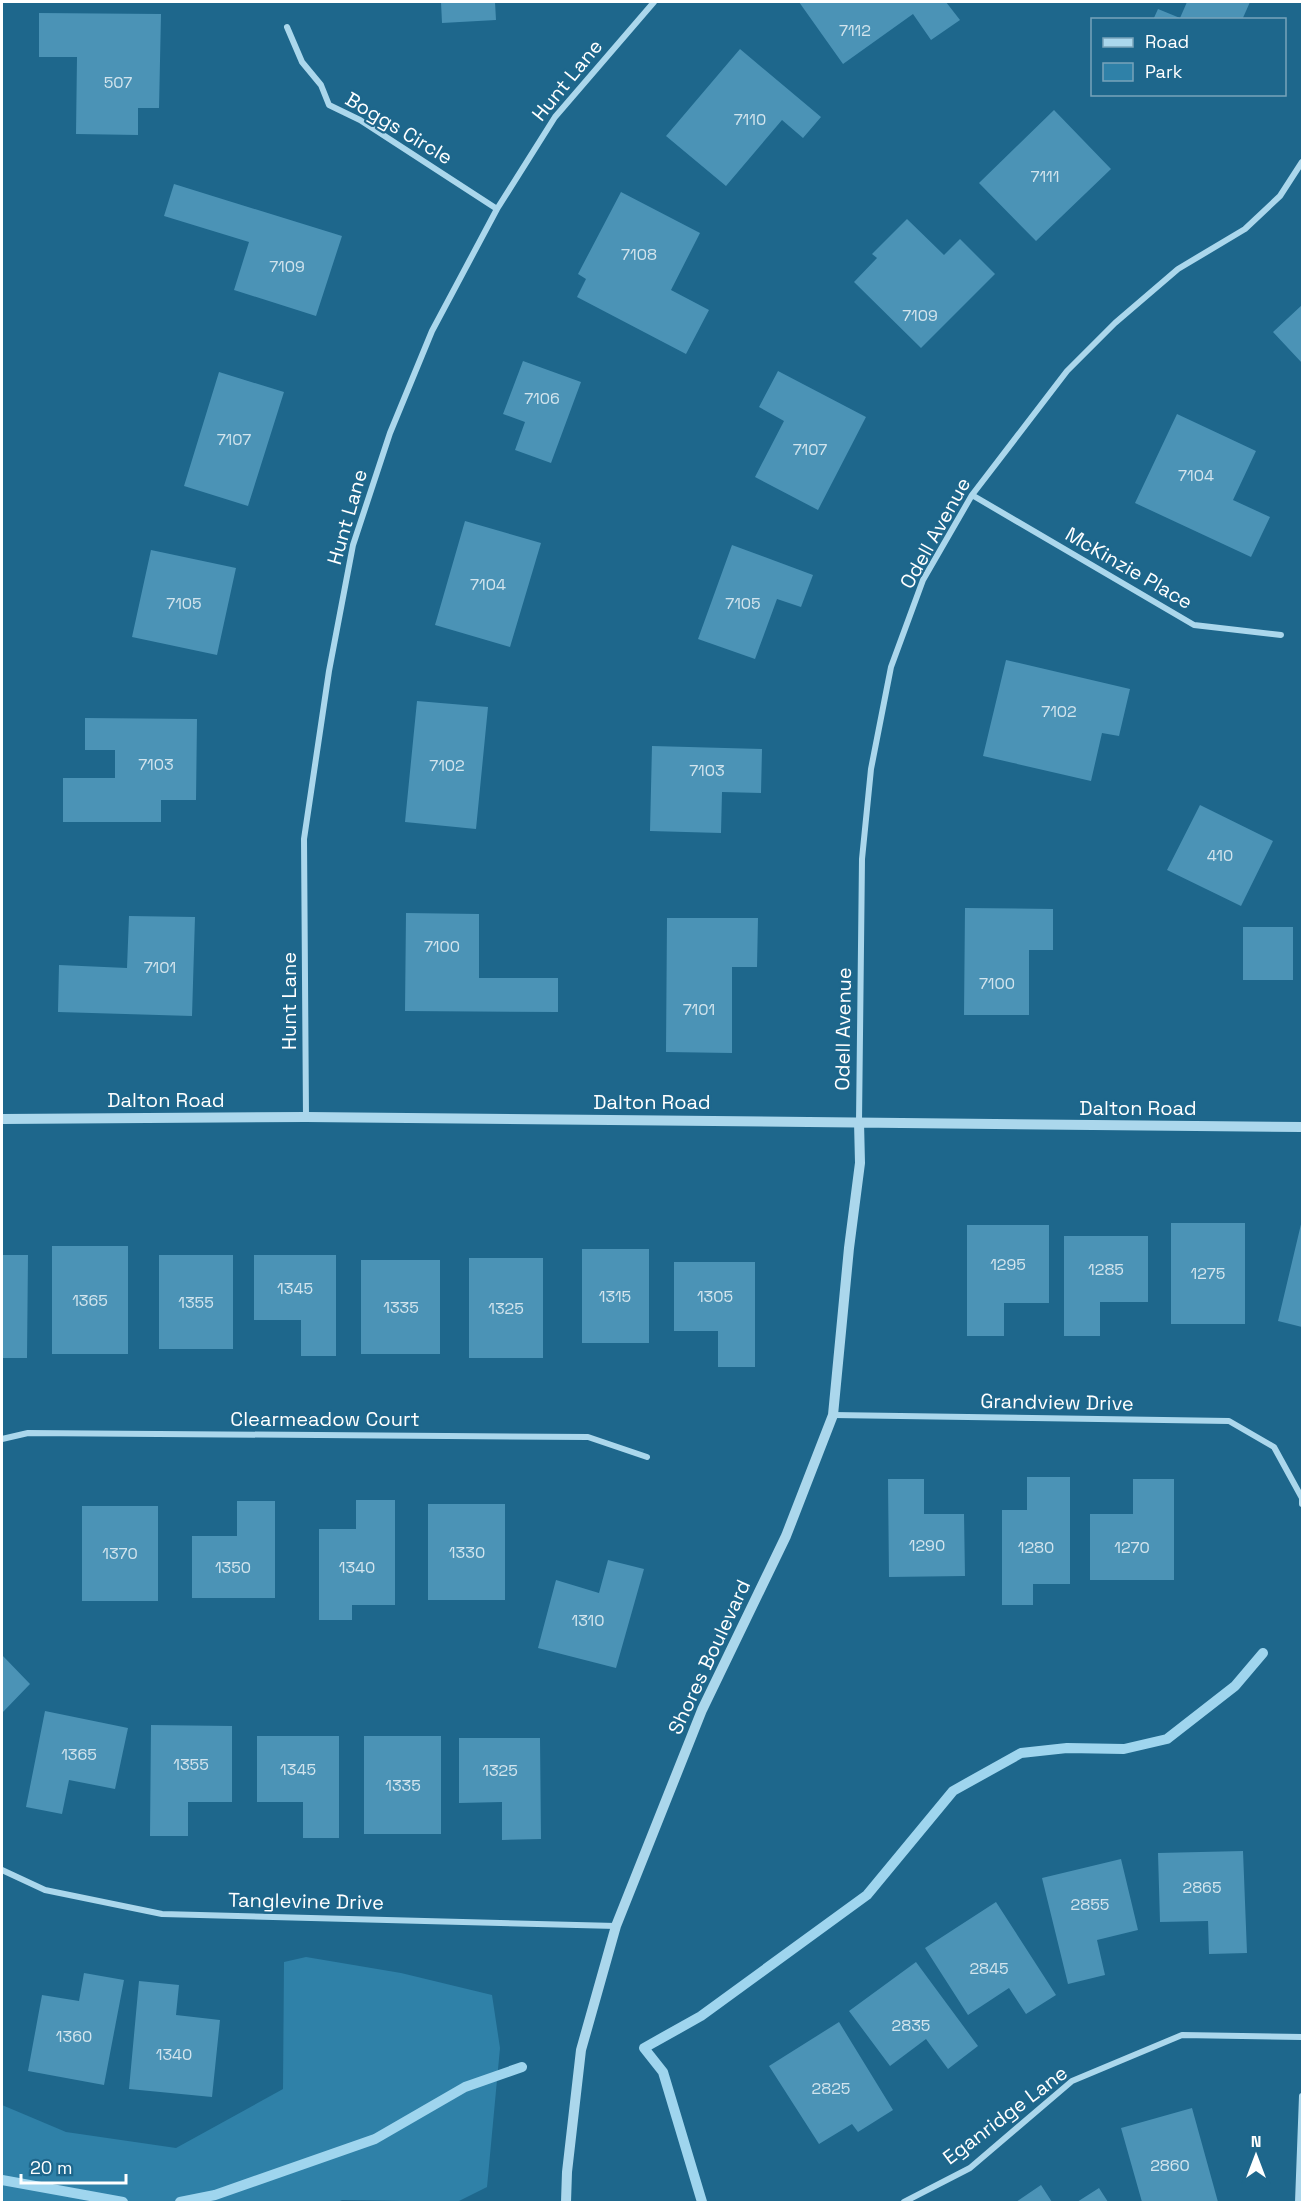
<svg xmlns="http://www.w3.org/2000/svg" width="1304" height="2204" font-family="'Space Grotesk',sans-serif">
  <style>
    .green { fill: #2f81a8 }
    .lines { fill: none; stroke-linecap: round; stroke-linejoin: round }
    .stream { stroke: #9fd5ee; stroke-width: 10 }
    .building { fill: #4b93b6 }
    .minor { stroke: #abd7ec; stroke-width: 6 }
    .tertiary { stroke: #abd7ec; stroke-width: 10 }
    .labels { text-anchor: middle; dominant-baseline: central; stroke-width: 4.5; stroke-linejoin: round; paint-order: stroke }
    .number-label { font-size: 16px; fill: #d2e4ed }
    .street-label { font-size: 20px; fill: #fff; stroke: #1e678c }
  </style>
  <rect width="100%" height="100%" fill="#1e678c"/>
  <path class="green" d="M306,1957L401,1973L492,1995L500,2048L487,2187L457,2202L342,2200L338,2202H2V2105L66,2132L176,2148L283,2089L284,1962Z"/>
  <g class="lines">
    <path class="stream" d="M2,2180L123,2202
      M180,2202L215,2195L375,2139L465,2087L522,2067
      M702,2202L663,2072L644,2048L701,2016L867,1895L953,1791L1021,1753L1067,1748L1124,1749L1167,1739L1235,1686L1263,1653"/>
  </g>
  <path class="building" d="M441,2H495L496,20L442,23Z
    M799,2H946L960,20L931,40L913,14L843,64Z
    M1187,2H1250L1242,20H1153L1158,9L1180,18Z
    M39,13L161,14L159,108H138V135L76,134L77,57H39Z
    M740,49L821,117L803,138L782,120L726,186L666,136Z
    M1054,110L1111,169L1036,241L979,183Z
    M174,184L342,236L316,316L234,290L249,242L164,216Z
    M621,192L700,233L671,290L709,310L686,354L577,297L586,279L578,274Z
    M907,219L944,255L960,239L995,274L921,348L854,282L877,258L872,254Z
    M1302,305V363L1273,332Z
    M523,361L581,382L551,463L515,450L525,422L503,414Z
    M778,371L866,417L818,510L755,477L784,421L759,407Z
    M219,372L284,392L248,506L184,486Z
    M1177,414L1256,451L1233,500L1270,517L1251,557L1135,503Z
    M465,521L541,543L510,647L435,625Z
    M732,545L813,575L801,607L777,599L755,659L698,639Z
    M151,550L236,568L217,655L132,637Z
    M1006,660L1130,689L1119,736L1102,733L1091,781L983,756Z
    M417,701L488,707L476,829L405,822Z
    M85,718L197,719L196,800H161V822H63V778H115V750H85Z
    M652,746L762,749L761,793L722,792L721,833L650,831Z
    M1200,805L1273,841L1241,906L1167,870Z
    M965,908L1053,909V950H1029V1015H964Z
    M406,913L479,914V978H558V1012L405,1011Z
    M129,916L195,917L192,1016L58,1012L59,965L127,968Z
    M667,918H758L757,967H732V1053L666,1052Z
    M1243,927H1293V980H1243Z
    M1302,1220V1327L1278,1321Z
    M1171,1223H1245V1324H1171Z
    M967,1225H1049V1303H1004V1336H967Z
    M1064,1236H1148V1302H1100V1336H1064Z
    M52,1246H128V1354H52Z
    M582,1249H649V1343H582Z
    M2,1255H28L27,1358H2Z
    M159,1255H233V1349H159Z
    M254,1255H336V1356H301V1320H254Z
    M469,1258H543V1358H469Z
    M361,1260H440V1354H361Z
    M674,1262H755V1367H718V1331H674Z
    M1027,1477H1070V1584H1033V1605H1002V1510H1027Z
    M888,1479H924V1514H964L965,1576L889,1577Z
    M1133,1479H1174V1580H1090V1514H1133Z
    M356,1500H395V1605H352V1620H319V1529H356Z
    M237,1501H275V1598H192V1536H237Z
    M428,1504H505V1600H428Z
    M82,1506H158V1601H82Z
    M608,1560L644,1569L616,1668L538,1648L556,1580L599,1593Z
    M2,1655L30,1684L2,1713Z
    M45,1711L128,1728L115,1789L69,1780L62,1814L26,1807Z
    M151,1725L232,1726V1802H188V1836H150Z
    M257,1736H339V1838H303V1802H257Z
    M364,1736H441V1834H364Z
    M459,1738H540L541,1839L502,1840V1802L459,1803Z
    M1243,1851L1247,1953L1209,1954L1208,1921L1160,1922L1158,1853Z
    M1121,1859L1138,1930L1097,1940L1105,1975L1068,1984L1042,1878Z
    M996,1902L1056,1995L1026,2014L1009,1988L968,2015L925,1948Z
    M916,1962L978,2046L948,2069L926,2039L890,2066L849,2011Z
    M84,1973L124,1980L104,2085L28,2071L42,1995L79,2001Z
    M139,1981L179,1985L176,2015L220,2020L212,2097L129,2089Z
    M839,2022L893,2110L858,2132L852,2124L819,2144L769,2066Z
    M1192,2108L1218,2202H1142L1121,2128Z
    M1041,2185L1052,2202H1016Z
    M1099,2188L1108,2202H1077Z"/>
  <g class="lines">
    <path class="minor" d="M287,27L302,62L321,85L329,105L360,120L497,209
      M972,495L1194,625L1281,635
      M306,1117L304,839L329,671L353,545L390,433L432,331L497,209L555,117L654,2
      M859,1122L862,859L871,769L891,667L923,580L972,495L1067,371L1115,323L1178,269L1245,229L1280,196L1302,162
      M833,1415L1229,1421L1274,1447L1302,1498V1504
      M2,1439L28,1433L588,1437L647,1457
      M2,1870L45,1890L162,1914L616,1926
      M904,2202L970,2168L1072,2081L1182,2035L1302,2037
      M1298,2202L1302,2096"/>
    <path class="tertiary" d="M2,1119L306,1117L1302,1127
      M566,2202L567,2172L581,2050L616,1926L702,1710L786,1536L833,1415L849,1248L860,1163L859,1122"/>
  </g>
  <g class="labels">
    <g class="number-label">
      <text x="855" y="30">7112</text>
      <text x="118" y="82">507</text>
      <text x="750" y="119">7110</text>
      <text x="1045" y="176">7111</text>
      <text x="639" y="254">7108</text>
      <text x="287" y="266">7109</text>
      <text x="920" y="315">7109</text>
      <text x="542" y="398">7106</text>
      <text x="234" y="439">7107</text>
      <text x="810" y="449">7107</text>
      <text x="1196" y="475">7104</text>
      <text x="488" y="584">7104</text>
      <text x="184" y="603">7105</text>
      <text x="743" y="603">7105</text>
      <text x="1059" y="711">7102</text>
      <text x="156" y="764">7103</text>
      <text x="447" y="765">7102</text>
      <text x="707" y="770">7103</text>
      <text x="1220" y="855">410</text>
      <text x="442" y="946">7100</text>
      <text x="160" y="967">7101</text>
      <text x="997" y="983">7100</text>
      <text x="699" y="1009">7101</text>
      <text x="1008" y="1264">1295</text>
      <text x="1106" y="1269">1285</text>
      <text x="1208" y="1273">1275</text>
      <text x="295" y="1288">1345</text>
      <text x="615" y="1296">1315</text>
      <text x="715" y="1296">1305</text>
      <text x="90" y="1300">1365</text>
      <text x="196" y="1302">1355</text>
      <text x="401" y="1307">1335</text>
      <text x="506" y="1308">1325</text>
      <text x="927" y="1545">1290</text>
      <text x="1036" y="1547">1280</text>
      <text x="1132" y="1547">1270</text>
      <text x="467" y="1552">1330</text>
      <text x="120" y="1553">1370</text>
      <text x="233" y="1567">1350</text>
      <text x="357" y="1567">1340</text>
      <text x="588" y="1620">1310</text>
      <text x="79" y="1754">1365</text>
      <text x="191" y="1764">1355</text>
      <text x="298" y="1769">1345</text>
      <text x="500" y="1770">1325</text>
      <text x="403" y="1785">1335</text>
      <text x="1202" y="1887">2865</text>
      <text x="1090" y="1904">2855</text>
      <text x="989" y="1968">2845</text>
      <text x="911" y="2025">2835</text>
      <text x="74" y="2036">1360</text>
      <text x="174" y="2054">1340</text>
      <text x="831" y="2088">2825</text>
      <text x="1170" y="2165">2860</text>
    </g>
    <g class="street-label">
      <text transform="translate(567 80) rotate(-51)">Hunt Lane</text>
      <text transform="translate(399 128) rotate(31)">Boggs Circle</text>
      <text transform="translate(347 517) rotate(-74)">Hunt Lane</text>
      <text transform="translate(935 533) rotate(-61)">Odell Avenue</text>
      <text transform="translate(1129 568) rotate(30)">McKinzie Place</text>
      <text transform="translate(289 1001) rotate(-90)">Hunt Lane</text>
      <text transform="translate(843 1029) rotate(-89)">Odell Avenue</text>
      <text x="166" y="1100">Dalton Road</text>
      <text x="652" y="1102">Dalton Road</text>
      <text x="1138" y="1108">Dalton Road</text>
      <text transform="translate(1057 1402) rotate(1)">Grandview Drive</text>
      <text x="325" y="1419">Clearmeadow Court</text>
      <text transform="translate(709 1657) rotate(-65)">Shores Boulevard</text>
      <text transform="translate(306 1901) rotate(1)">Tanglevine Drive</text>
      <text transform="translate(1005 2115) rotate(-37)">Eganridge Lane</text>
    </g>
  </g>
  <rect width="1304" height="2204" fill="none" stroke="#ffffff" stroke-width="6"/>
  <rect x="1091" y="18" width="195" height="78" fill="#1e678c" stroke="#78a4ba" stroke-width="1.5"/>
  <rect x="1103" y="38" width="30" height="9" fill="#abd7ec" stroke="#78a4ba" stroke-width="1.5"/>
  <text x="1145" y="48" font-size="18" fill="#ffffff">Road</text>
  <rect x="1103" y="63" width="30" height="18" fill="#2f81a8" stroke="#78a4ba" stroke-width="1.5"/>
  <text x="1145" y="78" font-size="18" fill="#ffffff">Park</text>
  <g transform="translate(1256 2156)" stroke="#1e678c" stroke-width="4.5" paint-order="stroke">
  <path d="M0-4.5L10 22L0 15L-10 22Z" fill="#ffffff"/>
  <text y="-9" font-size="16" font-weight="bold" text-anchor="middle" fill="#ffffff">N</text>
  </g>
  <path d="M21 2174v9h105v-9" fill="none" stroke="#ffffff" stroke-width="3"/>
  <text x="30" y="2174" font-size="18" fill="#ffffff" stroke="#1e678c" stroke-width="4.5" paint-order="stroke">20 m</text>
</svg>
